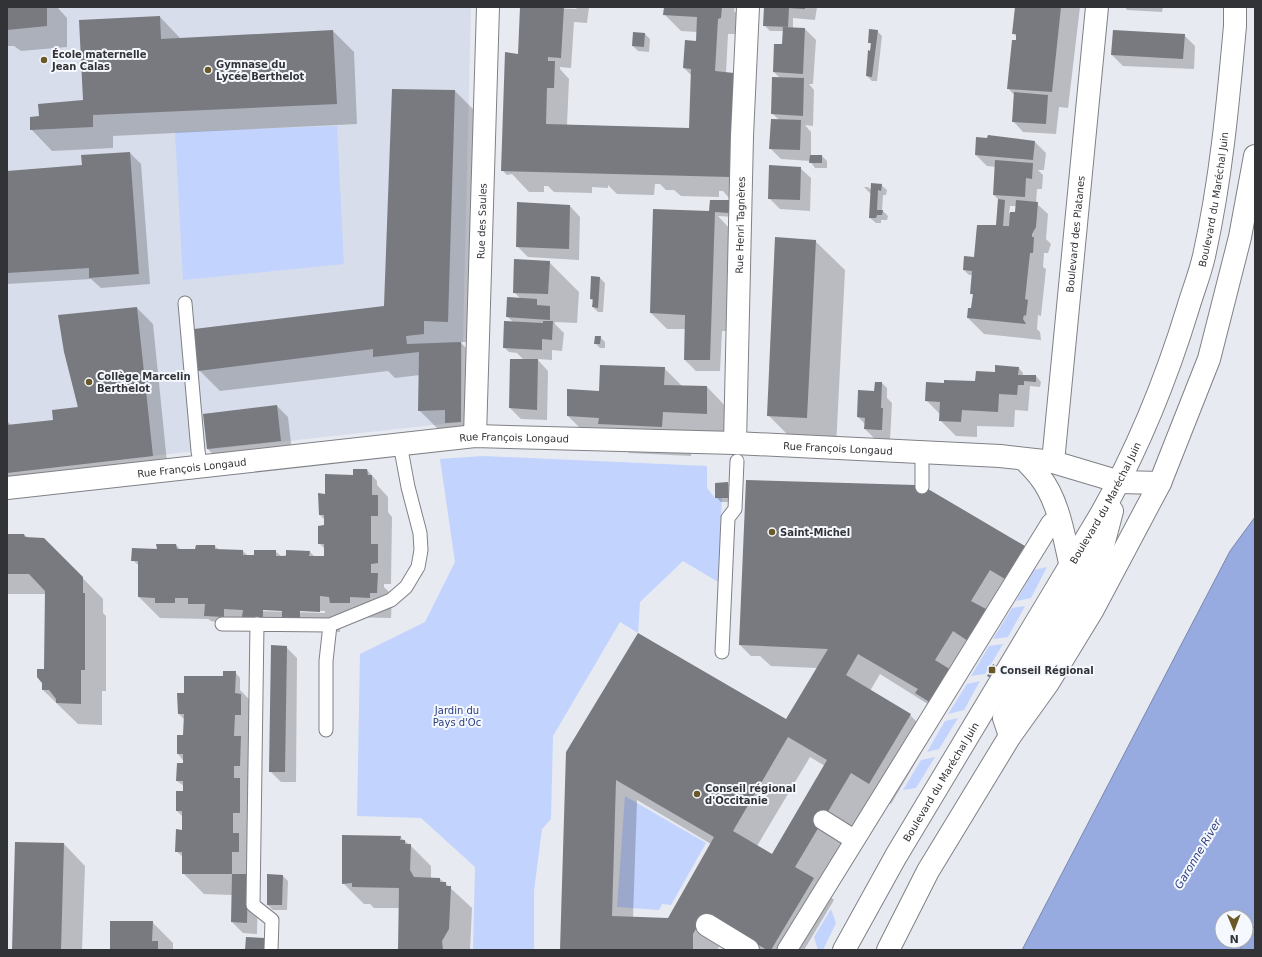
<svg xmlns="http://www.w3.org/2000/svg" width="1262" height="957" font-family="'DejaVu Sans',sans-serif">
  <style>
    .built { fill: #d7ddea }
    .green { fill: #c2d3fe }
    .forest { fill: #93a7dd }
    .water { fill: #97abe1; stroke: #7987ae }
    .shadow { fill: #0003; fill-rule: evenodd }
    .building { fill: #787a80; fill-rule: evenodd }
    .lines { fill: none; stroke-linecap: round; stroke-linejoin: round }
    .service-casing { stroke: #7f8186; stroke-width: 15 }
    .pedestrian-casing { stroke: #7f8186; stroke-width: 21 }
    .minor-casing { stroke: #7f8186; stroke-width: 24 }
    .primary-casing { stroke: #7f8186; stroke-width: 24 }
    .service { stroke: #fff; stroke-width: 13 }
    .pedestrian { stroke: #fff; stroke-width: 19 }
    .minor { stroke: #fff; stroke-width: 22 }
    .primary { stroke: #fff; stroke-width: 22 }
    .poi-dot { fill: #6b5827; stroke: #f5f8fe; stroke-width: 1.5 }
    .labels { text-anchor: middle; dominant-baseline: central; stroke-width: 4; stroke-linejoin: round; paint-order: stroke }
    .poi-label { font-size: 10px; font-weight: bold; fill: #323336; stroke: #f5f8fe; text-anchor: start }
    .street-label { font-size: 10px; fill: #323336; stroke: #f5f8fe }
    .park-label { font-size: 10px; fill: #2b3e7e; stroke: #f5f8fe }
    .water-label { font-size: 11px; font-style: italic; fill: #304384; stroke: #f5f8fe }
  </style>
  <rect width="100%" height="100%" fill="#e8eaf1"/>
  <path class="built" d="M7,7H471L461,422L7,472Z"/>
  <path class="green" d="M337,126L344,264L183,280L175,132Z
    M483,456L707,466V488L715,498L722,497L718,582L683,561L640,602L638,633L620,622L553,736L551,819L542,829L534,891V950H473L475,867L421,818L357,816L360,654L425,622L455,562L440,459Z
    M1047,567L1031,598L1016,601L1034,570Z
    M1025,606L1008,637L993,639L1012,608Z
    M1003,644L985,674L971,676L989,646Z
    M980,681L964,710L948,714L967,684Z
    M958,718L939,749L927,752L945,721Z
    M935,757L916,788L903,790L921,760Z
    M625,796L706,843L671,905L662,904L659,910L617,907Z
    M831,909L836,923L823,950H818L814,937Z"/>
  <path class="forest" d="M1255,925V950H1240Z"/>
  <path class="water" d="M1255,517V925L1246,940V917H1222V941H1245L1240,950H1022L1230,551Z"/>
  <path class="shadow" d="M7,7H57L67,18V47L21,51L14,46H7Z
    M521,7L577,9L575,7H589L587,23L574,22L571,68L560,67V69L569,79L567,125L692,129V76L684,68L697,42V32L681,31L665,15V7H735L734,11L738,14L737,34H728L726,73L754,95L752,172L742,198H729L723,191H719V197L681,196L674,190H666L660,184H655L654,195L617,194L608,185V188L592,187V193L554,192L548,186H544V192H529L512,174L507,175L502,170L519,55Z
    M765,7H817L815,20L793,18V29H805L816,40L813,84H809L814,90L813,126L805,125L811,132V156H822L827,161V168H815L810,161L781,159L770,148L779,120L772,113L780,78L774,72L783,45L784,31H770L764,25Z
    M1016,7H1080L1068,108L1059,107L1056,134L1023,132L1013,121L1014,95L1008,88L1017,37L1013,33Z
    M1125,7H1163L1162,12L1127,10Z
    M160,17L181,39L333,31L354,52L357,124L113,136V148L52,151L31,129L84,101Z
    M877,31L882,36L877,81H872L867,76L871,52L872,45L869,42Z
    M634,33L645,34L650,39L649,52L638,51L633,46Z
    M1184,35L1195,46L1194,69L1123,66L1112,55Z
    M455,91L476,112L469,342H460L482,364V430L440,431L419,410L420,375L395,378L388,371L220,391L199,370L385,307Z
    M1035,142L1046,153L1044,170H1038L1043,175L1042,189H1037L1036,203L1048,214L1046,239L1051,244L1048,253H1044L1043,267L1046,269L1041,316L1038,315L1037,329L1040,332L1041,340L984,334L968,318L972,310L974,296L971,293L973,275H969L964,270L998,227L999,200L994,195L996,167L987,166L976,155ZM1010,206H1017L1016,214L1009,213Z
    M130,153L141,164L150,284L101,288L91,279L7,284V172L83,166Z
    M800,168L811,178L810,211L780,209L769,198Z
    M881,185L887,190L886,195H883L882,210L888,216L887,220H881V223H876L870,218L871,194L864,187H868L872,191Z
    M729,201L734,217L718,216L730,229L727,331H722L720,371H696L685,360L686,329H667L651,313L712,212Z
    M570,206L580,217L579,260L528,257L517,246Z
    M815,241L845,270L836,447L798,445L768,415Z
    M549,262L579,292L577,323L555,322V324L564,333L562,351L552,350V360L537,359L548,371L547,420L521,419L510,408L524,360L517,353L509,352L504,347L514,323L507,316L521,299L514,292Z
    M591,277L600,278L605,283L603,312H598L593,307V302L591,299Z
    M137,308L153,324L168,472L7,490V421L11,425L54,421L78,408L65,352Z
    M600,337L605,342V348H600L595,343Z
    M1018,367L1023,373V376H1036L1041,382L1040,387L1030,386L1028,411L1015,410L1014,427L977,426V437L956,436L940,420V414L926,400L945,384L976,382L996,373Z
    M664,368L683,387H707L736,417V443L692,441L691,456L629,453L604,428L579,427L568,416L598,392Z
    M876,383H882L887,388V398L892,403L890,440H876L865,429V424L858,417L875,392Z
    M277,406L288,417L292,452L218,460L208,449L204,414Z
    M367,470L377,481V485L388,497V512L392,517L391,584H384V587L392,595L391,618L340,617V632L254,630L211,621L208,619L160,618L139,597L140,566L132,560L158,550L176,545L181,550H196L215,546L219,550L243,551L248,556L275,551L281,556L310,552L315,557L325,559L324,548L319,543L325,520L320,515L326,495L354,475ZM258,609L325,611V613L258,611Z
    M728,483L733,489V502H721L716,497Z
    M7,535H24L63,558L103,599V613L106,616V691H102V725L78,724L43,690L45,670L46,594H7Z
    M1024,547L1035,558L942,713L880,674L870,691L910,715L931,736L891,804L872,793L818,884L834,900L804,950H754L727,934L717,950H561L567,752L786,721L817,668L771,666L760,656H751L740,645ZM810,757L825,766L772,855L757,846ZM637,800L711,844L668,919L633,918Z
    M286,647L297,658L296,782H281L270,771Z
    M235,672L240,678V690L249,699V708L256,715L255,786H248V793L255,800L253,873L246,872V875L258,886L257,934L243,933L232,922V895L204,894L183,873V857L176,851L183,832L182,816L177,811L184,794V786L177,781L186,764L178,754L184,738V719L179,714L183,694Z
    M400,837L410,845L431,866V879H440L445,883L472,908L470,950H399V908H374L370,904H364L343,883Z
    M64,844L85,866L82,950H13Z
    M283,876L288,881L287,910H273L268,905Z
    M152,922L173,943V950H111Z"/>
  <path class="building" d="M7,7H47V26L7,30Z
    M520,7H564L561,58L548,57V61H555L554,88H547L546,124L689,128L691,69L683,68L685,40L696,41L697,17L663,15L664,7H722L721,18L718,19L715,71L734,73L730,177L501,171L505,52L518,54Z
    M764,7H805V9L789,8L788,27L763,26Z
    M1015,7H1061L1052,92L1007,89L1012,40H1016V34H1012Z
    M160,16L161,39L333,30L337,104L93,115V127L30,130V117L39,116L38,104L83,100L79,20Z
    M783,27L805,28L803,74L773,72L774,44H782Z
    M869,29L878,30L872,77L866,76L868,50L870,51L871,43H868Z
    M1113,30L1185,34L1183,59L1111,55Z
    M633,32L645,33L644,47L632,46Z
    M772,77L804,78L803,116L771,114Z
    M392,89L455,90L448,322L424,321V334L406,336L407,344L461,342V422L445,423V410L418,411L419,352L373,357V349L198,371L194,329L384,306Z
    M1014,92L1048,95L1046,124L1012,122Z
    M771,119L801,120L800,150L769,149Z
    M988,135L1035,141L1033,160L975,155L976,137L987,138Z
    M130,152L139,274L89,278V268L7,273V171L82,165L81,155Z
    M810,155H822V163H809Z
    M995,160L1033,163L1032,179L1026,178L1025,197L993,195Z
    M769,165L801,167L800,200L768,199Z
    M871,183L882,184L881,191L878,190L877,210H883L882,215H877L876,218H869Z
    M998,199L1005,200L1003,226H1009L1010,212H1015L1016,200L1038,202L1036,227L1032,234V237H1034L1033,253H1030L1025,299L1028,300L1026,316L1024,315L1023,319L1026,324L967,318L968,308H971L973,294H970L972,271L963,270L964,256L974,257L977,225H996Z
    M710,200H730L729,213L715,212L710,360H684L685,315L650,313L653,209L709,211Z
    M517,202L570,205L569,249L516,247Z
    M775,237L816,240L807,418L767,416Z
    M514,259L550,261L548,294L513,293Z
    M591,276L600,277L598,308L592,307L593,299H590Z
    M507,297L537,299V305L550,306V320L506,317Z
    M137,307L153,456L7,473V425L53,420L52,410L78,407L64,352L58,315Z
    M504,321L543,323V321H553L552,340L542,339V350L503,348Z
    M595,336H601L600,344H594Z
    M510,359H538L537,410L509,408Z
    M600,365L665,367L664,385L707,386V414L663,412L662,427L598,424L599,418L567,416V389L599,391Z
    M995,365L1019,367L1018,375H1036V382L1024,381V385H1018L1017,395L999,394L998,412L962,410L961,422L939,421L940,402L925,401L926,382L944,383V380L975,381L976,371L995,372Z
    M875,382H882L881,408H883L882,430H879L864,429L865,418L857,417L858,390L874,391Z
    M277,405L281,441L207,449L203,414Z
    M353,469H367L368,475H372V495H378V516H371V544H378V563L371,564V573H378L377,593H370V598L350,597V603H330L329,597L320,596V612L300,611V618H282V611L263,610V617H242L243,610L224,609V617L204,616L205,604H188V598H175V603H155V598L138,597V561H131L132,548L157,549L156,544H176L177,549H195L196,545H215V549L243,550V555H254V550H276V556H286V550L310,551L309,556H324V544H318V526L324,525V515H319L318,493L325,494V474L353,475Z
    M746,480L915,485L928,489L1025,546L1005,579L990,570L971,601L986,609L968,641L953,631L935,660L951,670L931,703L915,693L918,689L858,654L846,675L911,714L869,784L851,773L795,867L814,878L771,950H767L705,913L693,934V950H560L566,752L638,633L786,719L828,649L739,645ZM788,737L827,760L772,854L733,831ZM616,780L714,837L668,918L612,916Z
    M728,482V498H715V483Z
    M7,534H24L25,537L44,538L83,577V593H85V670H81V704L56,703V699L49,690H42V683L37,677V669H44L45,591L29,574H7Z
    M271,645L287,646L285,772H269Z
    M993,664L998,667L991,678L987,676Z
    M223,671H236L235,693L241,694V715H235L234,736H241L240,766H234V778H240V813H233V833H239V852H232V874H248L247,923L231,922L232,874H182V852H175L176,829L182,830V811H176V791H183V781H176L177,763H183V754H177V735H183L184,714H178L177,693H184V676H223Z
    M342,835L401,836L400,840H405V844H411L410,870L414,877L440,878V882H446V886H451L449,929L442,941L443,950H398L399,888L352,887V883L342,884Z
    M15,842L64,843L61,950H12Z
    M267,874L283,875L282,905H267Z
    M110,921H153L152,941H158V950H110Z
    M246,937L265,938V950H245Z"/>
  <g class="lines">
    <defs>
      <path id="service" d="M185,303L198,451L201,468
        M922,487V452
        M222,624L330,625L391,600L406,587L418,567L421,550L420,533L408,487L400,444
        M257,624L253,905L272,920L271,950
        M722,652L728,518L735,509L737,461
        M326,730V661L330,625"/>
      <path id="pedestrian" d="M823,820L855,840
        M787,950L1051,523"/>
      <g id="minor">
        <path id="s1" d="M475,436L488,7"/>
        <path id="s2" d="M735,443L742,136L748,7"/>
        <path d="M1024,459C1029,465 1035,470 1040,477C1059,501 1064,538 1071,567"/>
        <path id="s3" d="M1053,462L1097,7"/>
        <path id="s4" d="M7,488L475,436L735,443L1000,456L1053,462L1120,482L1160,483"/>
        <path d="M707,925L748,950"/>
      </g>
      <g id="primary">
        <path d="M1010,736L1004,718L1100,557L1112,511"/>
        <path id="s5" d="M844,950L896,856L1100,516C1137,451 1166,380 1188,308C1193,291 1200,274 1204,256C1221,180 1228,103 1235,26V7"/>
        <path d="M888,950L928,871L1010,736L1048,683L1092,611L1160,483L1209,359L1240,237L1255,156"/>
      </g>
    </defs>
    <use href="#service" class="service-casing"/>
    <use href="#pedestrian" class="pedestrian-casing"/>
    <use href="#minor" class="minor-casing"/>
    <use href="#primary" class="primary-casing"/>
    <use href="#service" class="service"/>
    <use href="#pedestrian" class="pedestrian"/>
    <use href="#minor" class="minor"/>
    <use href="#primary" class="primary"/>
  </g>
  <g class="poi-dot">
    <circle cx="44" cy="60" r="4"/>
    <circle cx="208" cy="70" r="4"/>
    <circle cx="89" cy="382" r="4"/>
    <circle cx="772" cy="532" r="4"/>
    <rect x="988" y="666" width="8" height="8" rx="2"/>
    <circle cx="697" cy="794" r="4"/>
  </g>
  <g class="labels">
    <g class="poi-label">
      <text x="52" y="54">École maternelle<tspan x="52" dy="12">Jean Calas</tspan></text>
      <text x="216" y="64">Gymnase du<tspan x="216" dy="12">Lycée Berthelot</tspan></text>
      <text x="97" y="376">Collège Marcelin<tspan x="97" dy="12">Berthelot</tspan></text>
      <text x="780" y="532">Saint-Michel</text>
      <text x="1000" y="670">Conseil Régional</text>
      <text x="705" y="788">Conseil régional<tspan x="705" dy="12">d'Occitanie</tspan></text>
    </g>
    <g class="street-label">
      <text stroke="none"><textPath href="#s5" startOffset="842">Boulevard du Maréchal Juin</textPath></text>
      <text stroke="none"><textPath href="#s1" startOffset="215">Rue des Saules</textPath></text>
      <text stroke="none"><textPath href="#s2" startOffset="218">Rue Henri Tagnères</textPath></text>
      <text stroke="none"><textPath href="#s3" startOffset="229">Boulevard des Platanes</textPath></text>
      <text stroke="none"><textPath href="#s4" startOffset="510">Rue François Longaud</textPath></text>
      <text stroke="none"><textPath href="#s4" startOffset="834">Rue François Longaud</textPath></text>
      <text stroke="none"><textPath href="#s4" startOffset="186">Rue François Longaud</textPath></text>
      <text stroke="none"><textPath href="#s5" startOffset="518">Boulevard du Maréchal Juin</textPath></text>
      <text stroke="none"><textPath href="#s5" startOffset="194">Boulevard du Maréchal Juin</textPath></text>
    </g>
    <g class="park-label">
      <text x="457" y="710">Jardin du<tspan x="457" dy="12">Pays d'Oc</tspan></text>
    </g>
    <g class="water-label">
      <text transform="translate(1198 854) rotate(-59)">Garonne River</text>
    </g>
  </g>
  <rect width="1262" height="957" fill="none" stroke="#323336" stroke-width="16"/>
  <g transform="translate(1234 929) rotate(179)"><circle r="19" fill="#f5f8fe" stroke="#a7a9ae"/>
  <path d="M0-3L7 15L0 10L-7 15Z" fill="#6b5827"/>
  <text y="-6" font-size="11" font-weight="bold" text-anchor="middle" fill="#323336">N</text>
  </g>
</svg>
